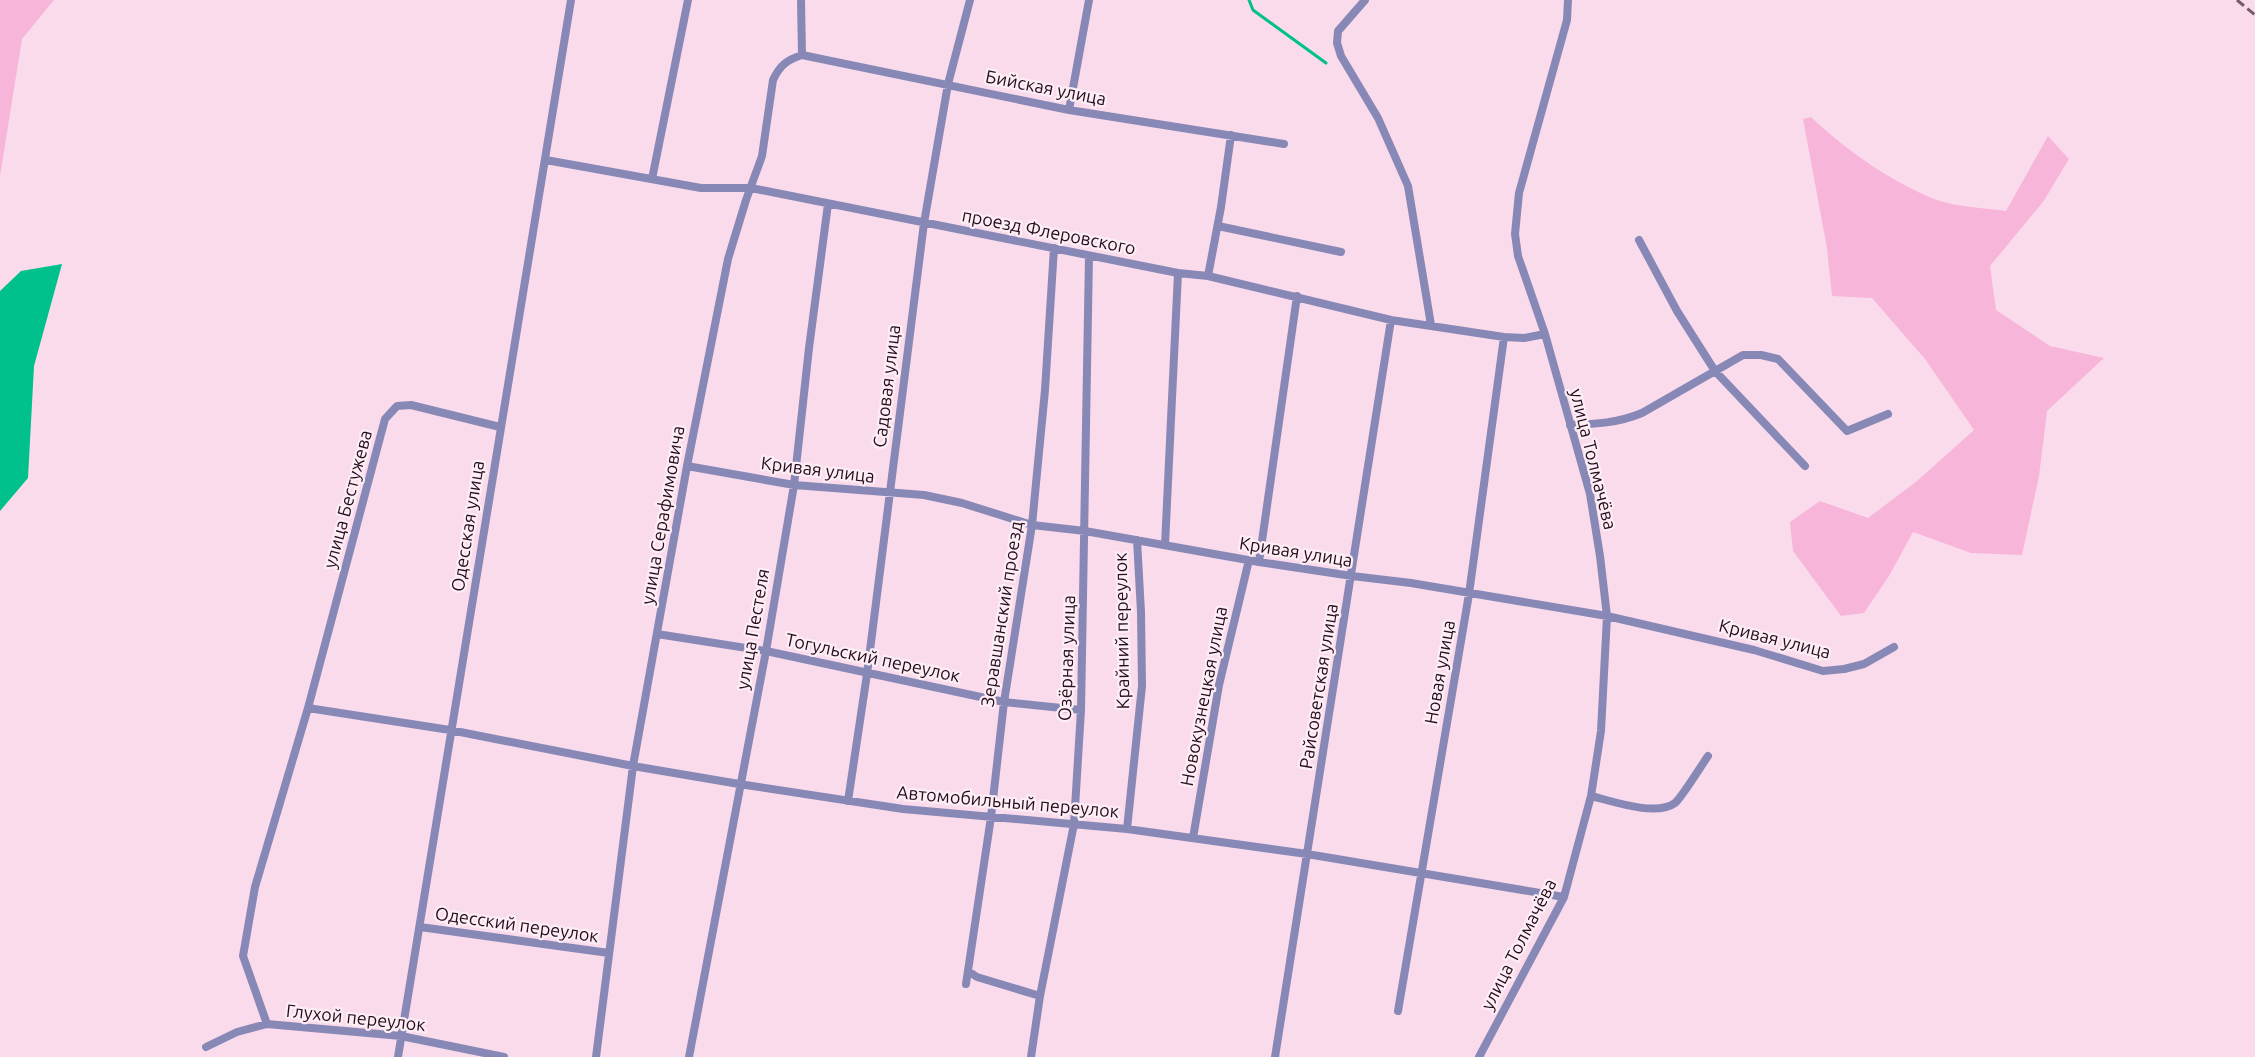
<svg xmlns="http://www.w3.org/2000/svg" width="2255" height="1057" font-family="Ubuntu,sans-serif">
  <style>
    .green { fill: #f8b5da }
    .water { fill: #00c18b }
    .lines { fill: none; stroke-linecap: round; stroke-linejoin: round }
    .stream { stroke: #00c18b; stroke-width: 3 }
    .street { stroke: #8888b6; stroke-width: 8 }
    .rail { stroke: #775b6c; stroke-width: 3; stroke-dasharray: 9 4.5; stroke-linecap: butt }
    .labels { text-anchor: middle; dominant-baseline: central; stroke-width: 4.5; stroke-linejoin: round; paint-order: stroke }
    .street-label { font-size: 18px; fill: #250c1c; stroke: #fdeef6 }
  </style>
  <rect width="100%" height="100%" fill="#fadbec"/>
  <path class="green" d="M0,0H54L22,39L0,176Z
    M1811,117C1847,151 1891,182 1937,200C1956,207 1985,208 2006,211L2048,136L2069,159L2043,202L1990,266L1996,310L2050,346L2104,358L2047,411L2039,476L2022,555L1971,553L1913,532L1889,576L1864,613L1841,616L1793,551L1790,522L1820,501L1868,518L1917,481L1974,430L1925,359L1872,298L1832,296L1827,248L1803,119Z"/>
  <path class="water" d="M62,264L34,366L28,478L0,511V291L21,271Z"/>
  <g class="lines">
    <path class="stream" d="M1249,0L1253,10L1326,63"/>
    <path class="street" d="M1365,0L1338,31L1337,43L1341,56L1378,118L1408,186L1431,325
      M802,55L1069,110L1284,144
      M1069,110L1089,0
      M546,160L701,188H751L1178,273L1208,276L1391,320L1504,337L1524,338L1545,334
      M652,179L688,0
      M1218,226L1341,252
      M1639,240L1677,311L1715,371L1805,466
      M1208,276L1221,207L1231,135
      M1570,425C1596,424 1618,423 1642,413L1743,355H1761L1778,359L1847,431L1888,414
      M500,427L411,405L397,406L385,419L308,708L450,730L633,766L739,784L903,809L1127,829L1307,854L1564,897
      M687,466L794,485L924,495L962,503L1032,525L1085,531L1259,562L1352,576L1411,583L1607,616L1754,650L1823,671L1844,669L1864,664L1894,647
      M1165,545L1178,273
      M1259,562L1297,296
      M657,634L766,651L1004,702L1081,710
      M1591,796C1612,801 1656,817 1675,803C1682,797 1701,766 1708,756
      M848,801L867,674L924,223L948,84L970,0
      M1127,829L1142,686L1141,612L1137,540
      M1193,838L1219,685L1249,560
      M420,927L609,953
      M968,971L977,977L1040,996
      M966,984L991,817L1004,702L1032,525L1045,390L1054,248
      M1398,1011L1469,594L1504,337
      M267,1024L243,956L255,887L308,708
      M206,1047L237,1032L267,1024L401,1036L504,1057
      M398,1057L571,0
      M596,1057L633,766L687,466L728,259L746,200L762,156L773,80C780,65 787,60 802,55L801,0
      M689,1057L766,651L794,485L809,348L828,204
      M1031,1057L1040,996L1074,824L1081,710L1089,256
      M1275,1057L1391,320
      M1479,1057L1564,897L1591,796L1601,731L1607,616L1600,556L1590,494L1545,334L1518,256L1515,234L1519,193L1567,20L1568,0"/>
    <path class="rail" d="M2237,0L2255,15"/>
  </g>
  <g class="labels">
    <g class="street-label">
      <text transform="translate(1046 87) rotate(11)">Бийская улица</text>
      <text transform="translate(1049 231) rotate(11)">проезд Флеровского</text>
      <text transform="translate(886 386) rotate(-83)">Садовая улица</text>
      <text transform="translate(1594 459) rotate(76)">улица Толмачёва</text>
      <text transform="translate(818 469) rotate(7)">Кривая улица</text>
      <text transform="translate(347 499) rotate(-75)">улица Бестужева</text>
      <text transform="translate(662 515) rotate(-80)">улица Серафимовича</text>
      <text transform="translate(467 526) rotate(-81)">Одесская улица</text>
      <text transform="translate(1296 551) rotate(9)">Кривая улица</text>
      <text transform="translate(1001 614) rotate(-81)">Зеравшанский проезд</text>
      <text transform="translate(752 629) rotate(-80)">улица Пестеля</text>
      <text transform="translate(1121 631) rotate(-91)">Крайний переулок</text>
      <text transform="translate(1775 638) rotate(14)">Кривая улица</text>
      <text transform="translate(873 657) rotate(12)">Тогульский переулок</text>
      <text transform="translate(1066 658) rotate(-88)">Озёрная улица</text>
      <text transform="translate(1439 672) rotate(-80)">Новая улица</text>
      <text transform="translate(1318 686) rotate(-81)">Райсоветская улица</text>
      <text transform="translate(1203 696) rotate(-79)">Новокузнецкая улица</text>
      <text transform="translate(1008 801) rotate(5)">Автомобильный переулок</text>
      <text transform="translate(517 924) rotate(8)">Одесский переулок</text>
      <text transform="translate(1518 944) rotate(-63)">улица Толмачёва</text>
      <text transform="translate(356 1017) rotate(6)">Глухой переулок</text>
    </g>
  </g>
</svg>
